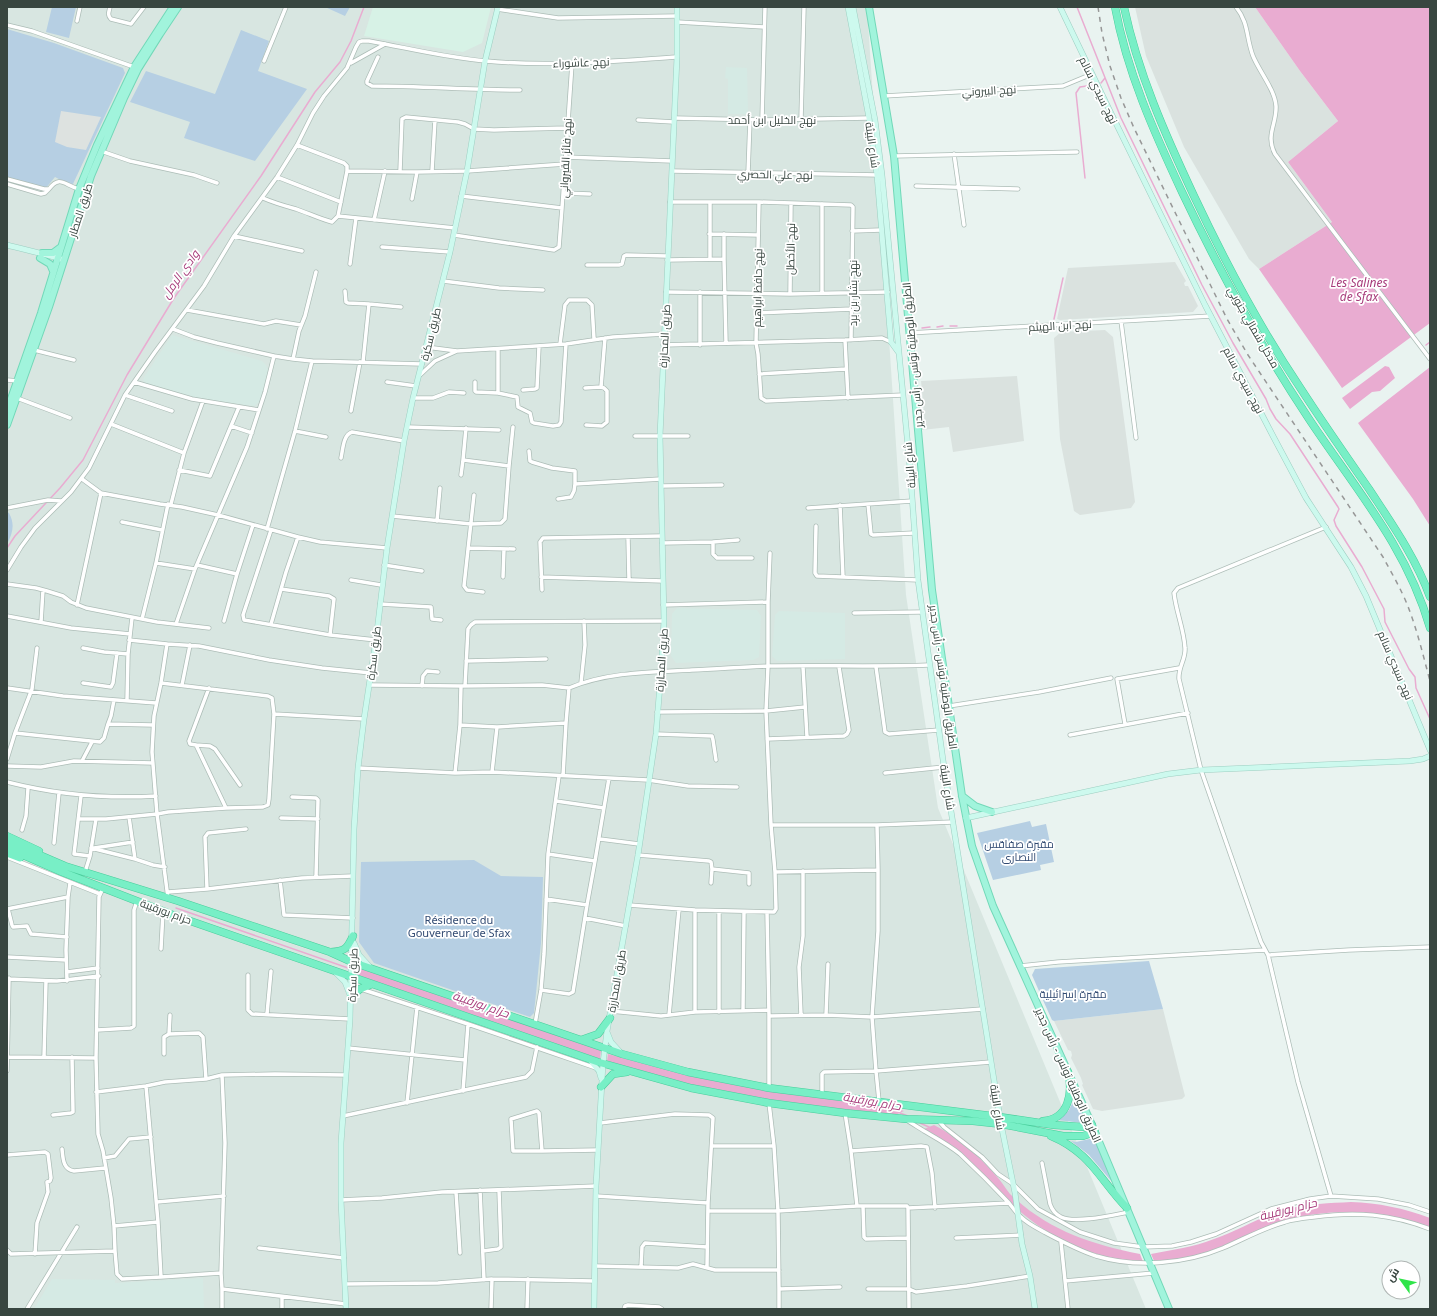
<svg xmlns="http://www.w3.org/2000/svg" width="1437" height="1316" font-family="'Noto Sans',Cairo,sans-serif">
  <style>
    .residential { fill: #d8e6e1 }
    .commercial { fill: #d7f2e6 }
    .industrial { fill: #dae2df }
    .education { fill: #d5eae4 }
    .green { fill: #b6cfe3 }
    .parking { fill: #dde2e0 }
    .water { fill: #e9acd1 }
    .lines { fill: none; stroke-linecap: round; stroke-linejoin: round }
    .stream { stroke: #e9acd1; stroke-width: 1.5 }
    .street-casing { stroke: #adbdb7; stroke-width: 5 }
    .secondary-casing { stroke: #9dcec1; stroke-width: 6 }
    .primary-casing { stroke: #72d8b8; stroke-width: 8 }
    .highway-casing { stroke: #49cd9b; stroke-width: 8 }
    .street { stroke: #fff; stroke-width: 3.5 }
    .secondary { stroke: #cdf9ee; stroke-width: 5 }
    .primary { stroke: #a1f4dc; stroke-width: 6 }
    .highway { stroke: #78efc6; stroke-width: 7 }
    .rail { stroke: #979797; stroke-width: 1.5; stroke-dasharray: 5 5; stroke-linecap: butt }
    .labels { text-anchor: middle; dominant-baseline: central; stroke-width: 3.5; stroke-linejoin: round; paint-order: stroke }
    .street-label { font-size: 11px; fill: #384640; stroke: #fff }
    .park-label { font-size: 11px; fill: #314a72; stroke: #fff }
    .water-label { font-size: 12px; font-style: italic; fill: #a73c7b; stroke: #fff }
  </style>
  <rect width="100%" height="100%" fill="#e9f3f0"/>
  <path class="residential" d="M7,7H867L906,595L938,808L1146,1309H7Z"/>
  <path class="commercial" d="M373,7H491L482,43L463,52L364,36Z"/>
  <path class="industrial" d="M1135,7H1255L1300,71L1338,121L1288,162L1332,222L1259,269L1249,259L1184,147L1146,56Z
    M1175,262L1186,281L1184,283L1185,286H1188L1198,306L1193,312L1060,320L1057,319L1068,268Z
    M1105,330L1113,337L1135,502L1131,508L1080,515L1074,511L1060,439L1054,338L1061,332Z
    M1017,376L1024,441L953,452L949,427L922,430V424H925L921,381Z
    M1163,1009L1185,1096L1182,1099L1102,1111L1093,1109L1082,1085L1083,1084L1081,1078L1071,1058L1072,1055L1071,1051L1068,1050L1054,1021Z"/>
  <path class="education" d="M726,67L747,68L748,114H728V79L725,78Z
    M172,335L262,361L266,365L268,370L265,385L259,402L254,406L192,398L145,384L143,379Z
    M677,608L757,610L761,616L759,657L753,660L676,663L671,656L672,614Z
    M779,611L845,613V659L777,661L772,656L775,615Z
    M203,1278L204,1309H34L52,1279L115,1280V1283Z"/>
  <path class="green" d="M52,7H76L69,38L46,32Z
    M325,7H350L345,16Z
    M7,29L54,43L123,68L125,73L72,186L55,177L45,189L7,177Z
    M241,30L269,41L258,71L307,89L255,161L184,138L190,122L130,102L146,71L215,94Z
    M7,512L9,513C15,524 13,533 7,544Z
    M1030,821L1032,827L1046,824L1054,862L1040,865L1041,870L993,880L977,833Z
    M474,860L501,876L543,877L541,943L534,1013L530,1017L374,963L359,942L361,862Z
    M1149,961L1163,1009L1054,1021L1052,1020L1042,998L1043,996L1039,991L1032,975L1035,969Z
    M1075,1097L1086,1119L1082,1123L1058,1120L1069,1110Z
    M1094,1138L1112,1182L1089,1155L1071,1141L1076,1142Z"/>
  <path class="parking" d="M61,111L101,117L86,150L67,147L55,142Z"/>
  <path class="water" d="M1255,7H1430V323L1342,388L1259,269L1332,222L1288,162L1338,121L1300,71Z
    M1385,366L1389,367L1395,378L1380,391L1372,392L1350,409L1342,398Z
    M1430,367V526L1413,499L1358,423Z
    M355,967L407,983L601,1050L600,1059L355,976Z
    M608,1054L668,1070L885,1105L904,1111L895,1115C825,1108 753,1101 684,1084C658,1077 633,1069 607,1062Z
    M934,1125C960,1138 981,1158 999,1179C1003,1184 1006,1189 1010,1194C1048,1230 1090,1244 1140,1254L1143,1262C1078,1257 1043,1234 996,1190C985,1179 974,1165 962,1155C950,1146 936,1138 924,1129Z
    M1351,1202C1378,1203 1404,1208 1430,1218V1229C1391,1214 1342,1207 1301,1217C1271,1224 1242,1239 1213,1250C1194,1258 1174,1260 1154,1261L1151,1254C1172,1250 1194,1247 1214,1239C1239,1230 1261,1216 1287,1209C1308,1204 1330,1203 1351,1202Z"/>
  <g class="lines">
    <path class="stream" d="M1077,7L1121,118L1202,285L1233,343L1266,399L1270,409L1276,419L1290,434L1338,507L1339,509L1334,520L1336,526L1362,567L1384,609L1385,622L1409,669L1415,677L1416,688L1430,719
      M1101,83L1105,78
      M1085,178L1076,93L1080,87L1093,85
      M1054,319L1063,278
      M950,326H957
      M937,327L943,326
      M922,328L930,327
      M1426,345L1430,342
      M7,548L15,536L60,488L83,460L127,375L174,298L261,176L315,92L340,62L351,41L364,7
      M176,908L348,968
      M900,1113L908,1116
      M920,1123L931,1128"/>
    <defs>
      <path id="street" d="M110,7C109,12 107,15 111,19L131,24L144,7
        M1236,7C1249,23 1246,38 1253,56C1259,71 1275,90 1276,106C1277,124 1265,135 1275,154L1430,359
        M497,9L558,18L677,16
        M77,21L80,7
        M677,22L764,27
        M7,25L32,31L134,67
        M378,57L367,81V83L372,86C422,86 471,90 520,90
        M264,61L286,7
        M351,63L385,44
        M884,96L1063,86L1092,74
        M674,118L762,120L869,118
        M801,119L804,7
        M638,120L674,122
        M762,120L765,7
        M101,151L130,161L194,175L217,183
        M954,154L964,225
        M894,156L1077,152
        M565,157L672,161
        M347,171L417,172L467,171L565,164
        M400,171L402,119L406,117L458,122L465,124L474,129L494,130L567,128
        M432,171L435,120
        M672,171L879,175
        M748,173L750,120
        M277,177L341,202
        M7,179L44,189H49C60,174 65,186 79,189
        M7,184L41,194L45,193L49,189
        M916,186L1018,189
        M563,193L590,194
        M461,196L562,208
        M263,198C274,203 285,206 296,209C308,213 320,219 332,222L338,216L347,171V166L344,163L297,145
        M412,199L417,172
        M670,202H759L851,205L853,207L851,340
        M759,202L756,343L758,354L761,398L766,401L903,395
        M338,216L455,228
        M374,220L385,171
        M852,231L881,230
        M709,234L758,235
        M724,234V259
        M454,235L554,250L559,247L562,208L572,64
        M234,236L302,251
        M382,247L450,252
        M710,259V202
        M667,260L724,259L726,343
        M350,264L356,218
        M587,265H619L622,264L624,256L626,255L667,256
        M443,281L499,288L543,290
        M345,291L346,302L348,303L369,304L401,307
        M666,292L790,294L888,292
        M700,292V345
        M822,293V204
        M790,294L791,204
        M187,310L264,324L276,321L301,325
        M756,313L852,309
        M1121,321L1136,438
        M173,329L194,337L217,343L274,356L293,359L312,361L422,364
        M909,333L1211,316
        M845,340L848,398
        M560,344L565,305L569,300H587L592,305L594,339
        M663,345L845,340L882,338L891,342
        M34,350L74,360
        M457,351L536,346L566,344L613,337L664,334
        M293,359L299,331L305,316L316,272
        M363,362L369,304
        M759,374L846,369
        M420,375L435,361L457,351L426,347
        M7,380L18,381
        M134,382L192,399L259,410
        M387,382L416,386
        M475,382V391L476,392L498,393V349
        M585,388L601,387
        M523,390L535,389L537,388L539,346
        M498,393L517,397L518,407L530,413L532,422L534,423L553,426L559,425L561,422L566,344
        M125,395L172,411
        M17,398L70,418
        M413,398H433L449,392L464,393
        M351,411L360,362
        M111,424L184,453L171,504
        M586,425L602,426L607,422V391L604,388L601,387L605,338
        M231,426L239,407
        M407,427L499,430
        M466,428L463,460L509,466
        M295,431L326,437
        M635,436H688
        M529,451L530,461L532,462L552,468L575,471V484L661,479
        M184,453L203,401
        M341,458C343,449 343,435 352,432L404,441
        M179,470L210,476L231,426L252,433
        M461,475L463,460
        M82,479L101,493L160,504L182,507L218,515L298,537L320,542L387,548
        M661,486L722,485
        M474,495L464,586L467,590L483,592
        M558,499L571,497L574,491L575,484
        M868,504L871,534L873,535L914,533
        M840,505L843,577
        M7,508L48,500L61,501
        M808,508L912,501
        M392,516L471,524L501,523L505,519L509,466L513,427
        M437,521L440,488
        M122,522L162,530
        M816,526L815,573L817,576L918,580
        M267,529L295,431L312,361
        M271,530L243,615L244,620L330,635L376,640
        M628,537L629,580
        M713,542L738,540
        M662,543L713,542V554L717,558H752
        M468,548L514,549
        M156,563L168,504
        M197,565L237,574L253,525
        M384,565L422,571
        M7,570L21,547L35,528L71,492L89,468L125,395L155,352L204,286L234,236L277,177L297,145L313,113L324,96L347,68L356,47L359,42L362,41H369C408,48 447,58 486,61C549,67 614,61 677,57
        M503,577L504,549
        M541,577L663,581
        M351,580L381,585
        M7,584L36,588L47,591L63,596L71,602L86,608L157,622L209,628
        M281,589L329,596L334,599L330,635
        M542,590L540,542L543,538L661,536
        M768,602L770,553
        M380,604L431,607L432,619L441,620
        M77,605L101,493
        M663,605L768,602V666L766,711L771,825
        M854,613L922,612
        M7,616L71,628L130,634
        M142,619L156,563L195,569
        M224,621L237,574
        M41,622L43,590
        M176,624L195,569L247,447L265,392L274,356
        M271,624L286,572L298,537
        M129,640L167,644L199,646L269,660L322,668L371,673
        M167,644L161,683L154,716L152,752L157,814L168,898
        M83,648L104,652L128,654
        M466,661L546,659
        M803,667L807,737
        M876,667L885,732L889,734L939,730
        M83,683L111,687L113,683L117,653
        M581,683L585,645L584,621
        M182,685L190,645
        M369,685L461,686L542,685L569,688L566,723L497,727L460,725
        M422,686L423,676L427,671L438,672
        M465,686L468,629L471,625L475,622L664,621
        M7,688L63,696L156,703
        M209,688L189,741L190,744L196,745L226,808
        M569,688C607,672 651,672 692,670C717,669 742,667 768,666C822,665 875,667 929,665
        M127,700L128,654L132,618
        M949,706L1039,692L1111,678
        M657,712L766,711L805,707
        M274,714L364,719
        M108,724L111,716L114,700
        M1125,724L1117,679L1179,668
        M15,733L100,742L104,738L108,724L153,725
        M656,734L712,736L713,740L716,760
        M1070,735L1188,713
        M767,739L844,736L847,734L849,730L839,667
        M196,745L210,746L215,749L240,785
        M7,759L15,733L32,689L37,648
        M82,761L92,742
        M7,766L41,767L74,761L153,763
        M358,768L455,773L492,772L648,780L688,786L737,787
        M492,772L497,727
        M455,773L460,725L461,686
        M885,773L944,767
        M563,776L566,723
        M7,782C58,795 104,799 156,796
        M81,796L74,854L90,856
        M292,797L316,798L318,800L316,877
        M556,801L604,808
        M281,818L318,819
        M79,819H106L157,814L168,812L226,808L263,807L268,805L269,799L274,714L272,698L268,696L161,683
        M877,825L878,870
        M22,830L26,816L28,788
        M600,839L639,844
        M54,843L59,793
        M91,848L135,859L129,817
        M94,848L133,842
        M548,854L595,861L587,905
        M638,855L709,861L711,862L712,869L749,873V884
        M7,857L100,894
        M135,859L153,865L165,867
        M595,861L609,778
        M85,872L90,856L96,819
        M775,872L771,825H877L953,822
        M280,880L284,915L353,918
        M711,883L712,869
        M207,889L205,837L208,833L246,829
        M168,892L207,889L302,878L353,876
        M68,897L70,883
        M629,905L695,910L774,912L776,909L775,872L878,870V931L872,1017L876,1071L991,1062
        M7,909L68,897L66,950L67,981
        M8,909L12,925L13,927L27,926L31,934L67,937
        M695,910V1012
        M767,912L769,1016L826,1015L872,1017L983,1009
        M585,918L626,926
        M161,949L163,912
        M1268,955L1349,950L1430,947
        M7,957L66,960
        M1020,966L1058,962L1265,950
        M67,972L98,968
        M248,975V1010L252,1014L350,1019
        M8,979L57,981L99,976
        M361,989L468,1024L596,1068
        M541,990L569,994L573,992L587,905L546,899
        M611,1011L661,1016L695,1012L769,1010
        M743,1011L744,912
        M719,1012V911
        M267,1014L271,971
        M170,1015L169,1034L199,1033L203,1037L206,1079
        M669,1015L679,909
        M801,1015L799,967L803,936V871
        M826,1015L828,964
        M769,1016V1088
        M535,1024L541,990L544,954L548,854L559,776
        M97,1030L131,1028L134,1026V910L137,901
        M348,1048L465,1060
        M164,1054V1037L169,1034
        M8,1057L96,1058
        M44,1057L46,981
        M7,1071L9,978
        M222,1075L225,1143L221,1273L222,1289L346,1304
        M463,1091L468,1024
        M96,1092L146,1086L165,1082L206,1079L222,1075L275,1074L346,1075
        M822,1094V1074L824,1072L876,1071L879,1101
        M407,1103L417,1007
        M537,1111L539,1113L542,1151H513L511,1119Z
        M845,1113L851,1151L857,1206
        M53,1115L71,1113L73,1112L72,1057
        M343,1116L526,1077L532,1071L537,1047
        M907,1120C912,1124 918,1127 924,1131C936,1138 949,1145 960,1154C976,1169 994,1187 1009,1203C1013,1208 1016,1213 1021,1217C1028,1224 1037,1228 1046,1233C1063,1242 1078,1250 1096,1256C1136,1268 1185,1264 1223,1248C1244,1239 1263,1228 1285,1222C1294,1219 1305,1218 1314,1217C1356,1211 1391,1214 1430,1229
        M938,1120L944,1127L982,1157L998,1174L1013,1184L1038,1209L1080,1232L1114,1243L1143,1247L1172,1246L1191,1242L1216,1234L1271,1209L1310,1199L1331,1196L1298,1082L1268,955L1261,942L1201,770L1179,679C1178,667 1186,659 1185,648C1184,629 1176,612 1174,593L1178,588L1326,527
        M712,1146H774
        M62,1149C63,1159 63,1169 74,1171L105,1168
        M542,1151L598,1150
        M851,1151L921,1146L927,1147L932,1173L935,1208
        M7,1155L45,1152L48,1154L51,1178L50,1181L47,1182L48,1192L37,1223L35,1254
        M104,1158L115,1156L129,1139L151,1137
        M1042,1163L1050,1204C1052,1210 1055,1214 1061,1217C1075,1224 1113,1215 1129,1212
        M480,1190L484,1280
        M456,1192L460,1253
        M596,1196L708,1203L713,1118L709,1115L675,1114L600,1123
        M1331,1196L1378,1199L1409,1205L1430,1212
        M341,1200L382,1198L442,1192L596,1186
        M157,1202L224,1196
        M863,1206L864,1237L866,1239L908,1238
        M908,1208L909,1309
        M708,1211H778L774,1146L769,1103
        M158,1222L161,1277L221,1273
        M114,1226L158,1222L146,1086
        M956,1238L1021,1235
        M1061,1242L1068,1309
        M259,1248L344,1258
        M7,1250L11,1254L115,1251L114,1226L111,1198L103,1151L98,1134L96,1058L99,897L103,888
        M115,1251L117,1274L122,1279L161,1277
        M483,1251L498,1249L501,1247L499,1190
        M595,1266L678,1268L693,1264L715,1270H779
        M641,1267L642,1247L645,1243L707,1247
        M707,1267L708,1203
        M1065,1281L1154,1273
        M345,1284L438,1283L492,1279L594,1281
        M779,1289L778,1211L857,1206H907L908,1208L1009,1203
        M868,1289H909L916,1292L967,1286L1030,1276
        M282,1297V1309
        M27,1309L77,1227
        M222,1309V1289
        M491,1309L492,1279
        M527,1309L528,1279
        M624,1309L625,1306L628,1305L659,1307L662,1309
        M779,1309V1289L840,1287"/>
      <path id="secondary" d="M848,7L869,118L877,175L891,342L899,353
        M853,7L875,120L882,175L910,468L918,580L944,767L1001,1124L1015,1193L1022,1244L1030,1276L1035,1309
        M1060,7L1109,109L1205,305L1273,436L1306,498L1351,567L1366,596L1430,750
        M7,245C26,250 45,254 64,260
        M966,818L1168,774L1201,770L1410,761L1423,759L1430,756
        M354,943L359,955L370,967
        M336,973L345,982L350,995
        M607,1032L611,1042L621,1053
        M590,1060L599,1071L601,1078
        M346,1309L341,1200V1143L350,1019L354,829L358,768L364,719L376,640L387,548L404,441L413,398L450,252L467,171L485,61L498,7
        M594,1309L596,1186L603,1063L607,1031L638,855L656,734L661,672L664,621L660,436L677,57V7"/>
      <path id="primary" d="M869,7L894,156L932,590L962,796L972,846L993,906L1092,1125L1169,1309
        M42,253H53L61,247
        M40,258L50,264L53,271
        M7,410L41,313L79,189L97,145L134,67L173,7
        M7,425L49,307L91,176L124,98L138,69L160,34L178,7
        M962,796L975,806L992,812"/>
      <path id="highway" d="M1115,7C1127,72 1154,132 1182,192C1219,270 1261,347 1309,419C1354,487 1407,547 1430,628
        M1124,7C1138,73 1165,134 1194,196C1225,262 1260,328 1301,389C1323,423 1346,456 1369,489C1392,524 1416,558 1430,597
        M7,836L39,851
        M7,841L65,866L178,901L330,952L352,962L622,1054L688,1072L769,1088L1000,1117L1054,1125L1084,1127L1092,1125
        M7,848L62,872L173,915L598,1062L691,1088L769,1103L845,1113L906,1119L973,1121L1001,1124L1063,1136H1083L1095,1132
        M7,853L20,858
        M331,952C345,951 347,949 353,936
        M351,997L360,989L372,984
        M581,1040L598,1034L610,1018
        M601,1087L613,1074L627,1072
        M1043,1121C1069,1119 1073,1093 1068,1072
        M1051,1136C1090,1152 1100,1180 1127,1208"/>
    </defs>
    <use href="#street" class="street-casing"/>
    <use href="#secondary" class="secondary-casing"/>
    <use href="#primary" class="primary-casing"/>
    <use href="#highway" class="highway-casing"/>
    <use href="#street" class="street"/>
    <use href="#secondary" class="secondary"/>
    <use href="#primary" class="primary"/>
    <use href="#highway" class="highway"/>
    <path class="rail" d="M1098,7L1102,33L1110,66L1121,98L1134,128L1227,319L1248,355L1383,557C1391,572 1400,587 1407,604C1417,629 1423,655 1430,681"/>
  </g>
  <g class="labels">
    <g class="street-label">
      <text transform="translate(581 62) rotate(-2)">نهج عاشوراء</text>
      <text transform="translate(989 90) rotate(-3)">نهج البيروني</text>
      <text transform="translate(1099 90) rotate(64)">نهج سيدي سالم</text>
      <text x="772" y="119">نهج الخليل ابن أحمد</text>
      <text transform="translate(873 145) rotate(82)">شارع البيئة</text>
      <text transform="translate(565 158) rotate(-87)">نهج فائز القيرواني</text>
      <text transform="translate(775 174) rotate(1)">نهج علي الحصري</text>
      <text transform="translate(80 210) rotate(-72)">طريق المطار</text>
      <text transform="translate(790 249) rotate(-89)">نهج الأخطل</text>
      <text transform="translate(757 288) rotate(-89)">نهج حافظ ابراهيم</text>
      <text transform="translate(852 293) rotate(-90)">نهج بشار بن برد</text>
      <text transform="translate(1060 325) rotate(-3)">نهج ابن الهيثم</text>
      <text transform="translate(1254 327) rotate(60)">مدخل شمالي جنوبي</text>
      <text transform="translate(430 334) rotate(-76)">طريق سكرة</text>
      <text transform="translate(664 336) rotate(-87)">طريق المحارزة</text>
      <text transform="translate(912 355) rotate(-95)">الطريق الوطنية تونس - رأس جدير</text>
      <text transform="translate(1244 380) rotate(62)">نهج سيدي سالم</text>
      <text transform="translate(909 465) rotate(-95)">شارع البيئة</text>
      <text transform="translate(373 653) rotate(-83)">طريق سكرة</text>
      <text transform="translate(661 660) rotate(-86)">طريق المحارزة</text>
      <text transform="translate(1396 665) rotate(67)">نهج سيدي سالم</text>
      <text transform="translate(944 677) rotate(82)">الطريق الوطنية تونس - رأس جدير</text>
      <text transform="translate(948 787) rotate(81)">شارع البيئة</text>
      <text transform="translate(166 911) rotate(20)">حزام بورقيبة</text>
      <text transform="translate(352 975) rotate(-88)">طريق سكرة</text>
      <text transform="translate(616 981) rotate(-80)">طريق المحارزة</text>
      <text transform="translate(1069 1075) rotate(66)">الطريق الوطنية تونس - رأس جدير</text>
      <text transform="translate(998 1107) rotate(81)">شارع البيئة</text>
    </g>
    <g class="park-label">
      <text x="1019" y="843">مقبرة صفاقس<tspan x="1019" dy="13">النصارى</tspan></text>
      <text x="459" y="919">Résidence du<tspan x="459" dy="13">Gouverneur de Sfax</tspan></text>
      <text x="1073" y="993">مقبرة إسرائيلية</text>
    </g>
    <g class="water-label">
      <text transform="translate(180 274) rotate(-55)">وادي الرمل</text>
      <text x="1359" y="282">Les Salines<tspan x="1359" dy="14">de Sfax</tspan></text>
      <text transform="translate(481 1004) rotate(19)">حزام بورقيبة</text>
      <text transform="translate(872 1101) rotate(10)">حزام بورقيبة</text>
      <text transform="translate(1288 1209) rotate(-14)">حزام بورقيبة</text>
    </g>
  </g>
  <rect width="1437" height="1316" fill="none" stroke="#384640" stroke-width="16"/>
  <g transform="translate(1401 1280) rotate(303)"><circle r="19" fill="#ffffff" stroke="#afb5b3"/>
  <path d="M0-3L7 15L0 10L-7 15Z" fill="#2fe449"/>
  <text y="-6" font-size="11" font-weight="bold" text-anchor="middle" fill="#384640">ش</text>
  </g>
</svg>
